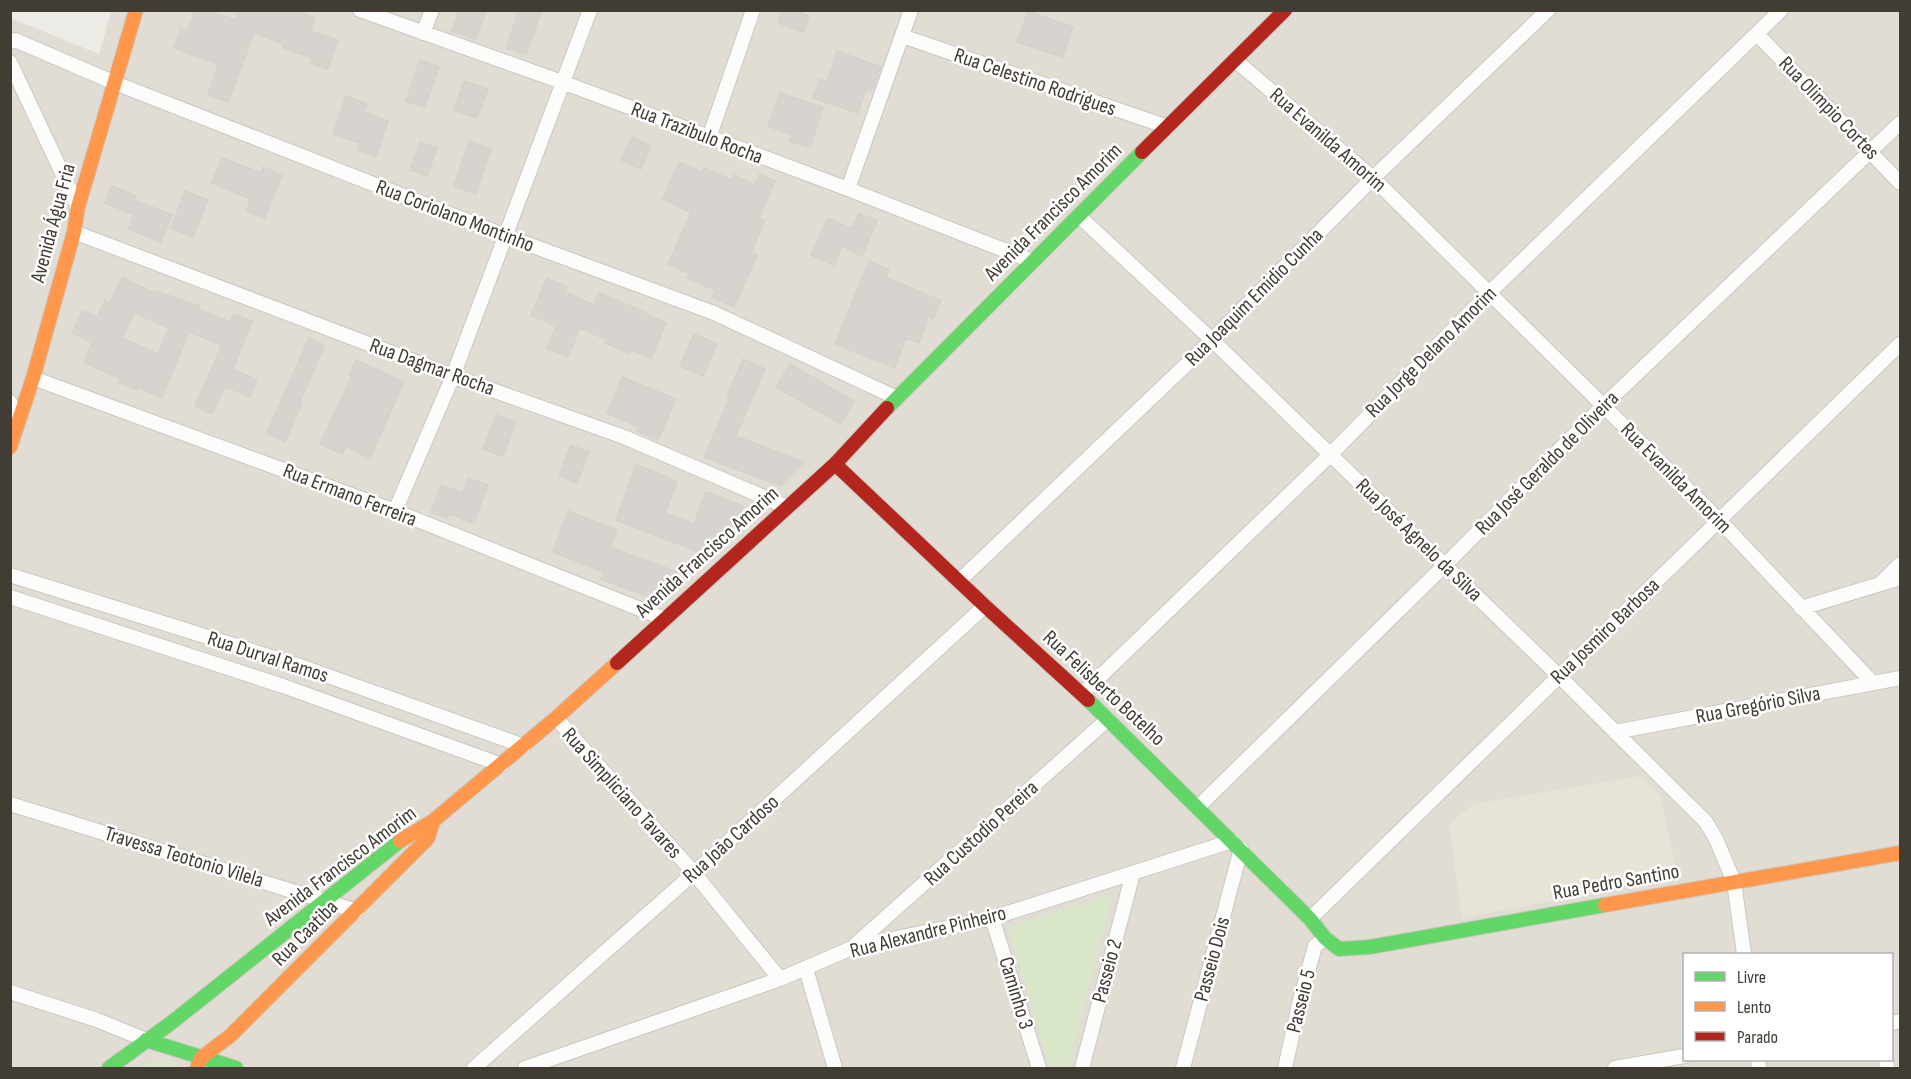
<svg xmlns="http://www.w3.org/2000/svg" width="1911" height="1079" font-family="'Sofia Sans Condensed',sans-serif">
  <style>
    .residential { fill: #e1ddd4; fill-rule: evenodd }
    .education { fill: #e7e3d6 }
    .green { fill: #dae6c8 }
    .building { fill: #d7d4cf; stroke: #d5d2cc; stroke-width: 1.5; fill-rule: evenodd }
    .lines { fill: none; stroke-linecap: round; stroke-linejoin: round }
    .street-casing { stroke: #c9c7c2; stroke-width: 16 }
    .fast-casing { stroke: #ccc8be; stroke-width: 16 }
    .slow-casing { stroke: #ccc8be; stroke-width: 16 }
    .jam-casing { stroke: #ccc8be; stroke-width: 16 }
    .street { stroke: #fcfcfb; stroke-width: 14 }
    .fast { stroke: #63d668; stroke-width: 14 }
    .slow { stroke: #ff974d; stroke-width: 14 }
    .jam { stroke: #b3261e; stroke-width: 14 }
    .labels { text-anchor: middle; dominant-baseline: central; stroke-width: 5; stroke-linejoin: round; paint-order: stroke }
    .street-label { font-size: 21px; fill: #413c34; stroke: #fff }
  </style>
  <rect width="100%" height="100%" fill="#edebe6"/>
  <path class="residential" d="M112,10L1900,11V571L1876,594L1900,586V1068H11L10,18L99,54ZM1684,954H1892V1060H1684Z"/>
  <path class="education" d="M1642,776L1660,796L1678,876L1462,918L1449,825L1473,804Z"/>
  <path class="green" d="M1112,895L1068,1068H1050L1008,927Z
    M158,1061L170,1062L183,1068H140L146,1064Z"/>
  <path class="building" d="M195,10H207L235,20L239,10H292L315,18L311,31L338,40L328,69L310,63L312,58L282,47L284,44L254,33L228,102L208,95L218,64L174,48L181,28L188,31Z
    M459,10H486L476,39L452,31Z
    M519,10H542L526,55L506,48Z
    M782,10H794L809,16L804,32L778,23Z
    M1028,11L1073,27L1063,57L1017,42Z
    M837,51L881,67L872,91L866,89L858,113L813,98L820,79L827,82Z
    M420,60L439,67L425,107L406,101Z
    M464,81L488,89L477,118L454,110Z
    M780,93L823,107L810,147L790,141L792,135L768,126Z
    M346,96L367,104L364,112L388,121L376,157L357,150L360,143L333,134Z
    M632,137L651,146L641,169L621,160Z
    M469,141L491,149L476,194L454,186Z
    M420,142L437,148L427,176L410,170Z
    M222,158L261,173L263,167L282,175L265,218L246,211L251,199L212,183Z
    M679,162L702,172L704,168L732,180L734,175L755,185L760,174L775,181L759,218L765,221L751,252L757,255L734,307L712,297L715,290L687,278L689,274L668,264L691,213L663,199Z
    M112,186L136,196L134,200L172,215L161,242L128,229L134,215L105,203Z
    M185,191L208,200L193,237L171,228Z
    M859,213L877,221L862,256L842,246L834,265L811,255L828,218L852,229Z
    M869,261L889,270L886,277L941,301L933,319L928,317L919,343L906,338L895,368L835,344Z
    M122,278L155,293L156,291L199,306L198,309L230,322L234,314L252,321L233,369L257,380L250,397L225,386L212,414L195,406L222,345L189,332L162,398L138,387L137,390L119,382L120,379L84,362L92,342L72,333L82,311L97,317L105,301L110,303ZM134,313L169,328L158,354L122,338Z
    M547,278L567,287L565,292L594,305L599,293L645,312V314L666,323L651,358L630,349L628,353L605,343L607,340L580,328L568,357L547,348L556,326L531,315Z
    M694,334L717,344L703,376L680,366Z
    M309,338L324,346L300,402L302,403L285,442L267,433Z
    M743,359L765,369L736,436L804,462L780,486L704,457L730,397L727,396Z
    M356,360L404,382L370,458L346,447L342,454L320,444L352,376L349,375Z
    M790,364L854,401L841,424L776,387Z
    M622,377L676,399L658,440L637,431L639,427L607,413Z
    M496,415L516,422L503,456L483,449Z
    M571,445L589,452L577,483L559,476Z
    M636,465L666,476L665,478L677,482L665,513L694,524L706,492L743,506L731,537L716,531L707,555L616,520Z
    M468,478L488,485L474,523L449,514L447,518L431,512L441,485L463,493Z
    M568,511L617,530L610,547L688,576L660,601L601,579L604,572L553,552Z"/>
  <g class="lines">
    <defs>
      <path id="street" d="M360,10L562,82L848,189L1032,261
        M423,33L432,10
        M1757,34L1900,183
        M902,36L1168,127
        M10,42L15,40L115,83L506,236L714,313L897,398
        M1235,60L1373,178L1720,521L1873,683
        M10,62L78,207
        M709,138L753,10
        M848,189L911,10
        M1079,216L1212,340L1558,675L1706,822L1716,839L1734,882L1744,954
        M74,232L453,376L624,437L787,507
        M33,378L395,511L665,619
        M10,402L18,420
        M395,511L453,376L590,10
        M10,575L300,666L524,746
        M959,581L1212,340L1373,178L1548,10
        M1882,582L1900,564
        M10,597L283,686L502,765
        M1801,608L1900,578
        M1082,694L1330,455L1490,292L1781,10
        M556,718L694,873L780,979
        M1615,732L1900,678
        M10,804L357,911
        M1198,807L1445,565L1604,405L1900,123
        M992,918L1039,1068
        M1310,919C1506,726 1705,536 1900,344
        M855,945L1108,719
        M806,969L835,1068
        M10,992L97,1020L146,1040
        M1892,1023L1900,1021
        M1758,1060L1759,1068
        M1886,1060L1887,1068
        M474,1068L694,873L985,606
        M525,1068L780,979L854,947L992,918L1232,841
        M1082,1068L1133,873
        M1183,1068L1241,849
        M1285,1068L1299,1004L1315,946L1325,938
        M1615,1068L1684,1056"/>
      <path id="fast" d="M887,408L1142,152
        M1088,700L1310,919L1325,938L1339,949L1370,947L1605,905
        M146,1040L236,1068
        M109,1068L171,1023L400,841"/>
      <path id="slow" d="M10,447L33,378L74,232L78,207L136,10
        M400,841L433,821L556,718L617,663
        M1605,905L1900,853
        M197,1068L201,1058L230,1036L428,838L433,821"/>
      <path id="jam" d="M1142,152L1285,10
        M835,464L985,606L1088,700
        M617,663L835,464L887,408"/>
    </defs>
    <use href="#street" class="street-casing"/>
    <use href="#fast" class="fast-casing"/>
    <use href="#slow" class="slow-casing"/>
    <use href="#jam" class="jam-casing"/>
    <use href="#street" class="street"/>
    <use href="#fast" class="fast"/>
    <use href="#slow" class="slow"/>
    <use href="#jam" class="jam"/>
  </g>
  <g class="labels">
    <g class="street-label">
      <text transform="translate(1035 82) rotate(19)">Rua Celestino Rodrigues</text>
      <text transform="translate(1829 108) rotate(46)">Rua Olimpio Cortes</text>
      <text transform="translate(697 133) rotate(21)">Rua Trazibulo Rocha</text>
      <text transform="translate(1328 140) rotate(41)">Rua Evanilda Amorim</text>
      <text transform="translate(1053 212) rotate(-45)">Avenida Francisco Amorim</text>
      <text transform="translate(455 216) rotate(21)">Rua Coriolano Montinho</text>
      <text transform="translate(53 223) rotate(-75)">Avenida Água Fria</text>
      <text transform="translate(1254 297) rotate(-45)">Rua Joaquim Emidio Cunha</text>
      <text transform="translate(1431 352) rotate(-45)">Rua Jorge Delano Amorim</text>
      <text transform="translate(432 367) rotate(20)">Rua Dagmar Rocha</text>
      <text transform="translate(1547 463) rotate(-45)">Rua José Geraldo de Oliveira</text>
      <text transform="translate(1676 478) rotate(45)">Rua Evanilda Amorim</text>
      <text transform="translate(350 495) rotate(21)">Rua Ermano Ferreira</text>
      <text transform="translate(1419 540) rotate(44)">Rua José Agnelo da Silva</text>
      <text transform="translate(707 552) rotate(-42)">Avenida Francisco Amorim</text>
      <text transform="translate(1605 631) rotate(-44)">Rua Josmiro Barbosa</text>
      <text transform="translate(268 657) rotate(18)">Rua Durval Ramos</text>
      <text transform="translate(1104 688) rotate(43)">Rua Felisberto Botelho</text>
      <text transform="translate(1758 705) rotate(-11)">Rua Gregório Silva</text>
      <text transform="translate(622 793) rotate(48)">Rua Simpliciano Tavares</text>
      <text transform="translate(981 833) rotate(-42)">Rua Custodio Pereira</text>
      <text transform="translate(731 839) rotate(-42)">Rua João Cardoso</text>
      <text transform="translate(184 857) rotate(17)">Travessa Teotonio Vilela</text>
      <text transform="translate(340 866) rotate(-37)">Avenida Francisco Amorim</text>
      <text transform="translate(1616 882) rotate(-10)">Rua Pedro Santino</text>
      <text transform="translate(928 932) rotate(-14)">Rua Alexandre Pinheiro</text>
      <text transform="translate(305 933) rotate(-45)">Rua Caatiba</text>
      <text transform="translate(1212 959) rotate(-75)">Passeio Dois</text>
      <text transform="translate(1107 971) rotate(-75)">Passeio 2</text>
      <text transform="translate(1016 993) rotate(73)">Caminho 3</text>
      <text transform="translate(1301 1001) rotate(-76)">Passeio 5</text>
    </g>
  </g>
  <rect width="1911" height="1079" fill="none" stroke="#413c34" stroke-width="24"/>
  <rect x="1683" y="953" width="210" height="108" fill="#ffffff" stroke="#b3b1ae" stroke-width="1.5"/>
  <rect x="1695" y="972" width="30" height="9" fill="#63d668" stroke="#b3b1ae" stroke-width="1.5"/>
  <text x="1737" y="983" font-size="18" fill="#413c34">Livre</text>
  <rect x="1695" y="1002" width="30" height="9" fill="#ff974d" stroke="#b3b1ae" stroke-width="1.5"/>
  <text x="1737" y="1013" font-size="18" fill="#413c34">Lento</text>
  <rect x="1695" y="1032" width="30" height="9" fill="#b3261e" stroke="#b3b1ae" stroke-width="1.5"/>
  <text x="1737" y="1043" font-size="18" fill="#413c34">Parado</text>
</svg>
